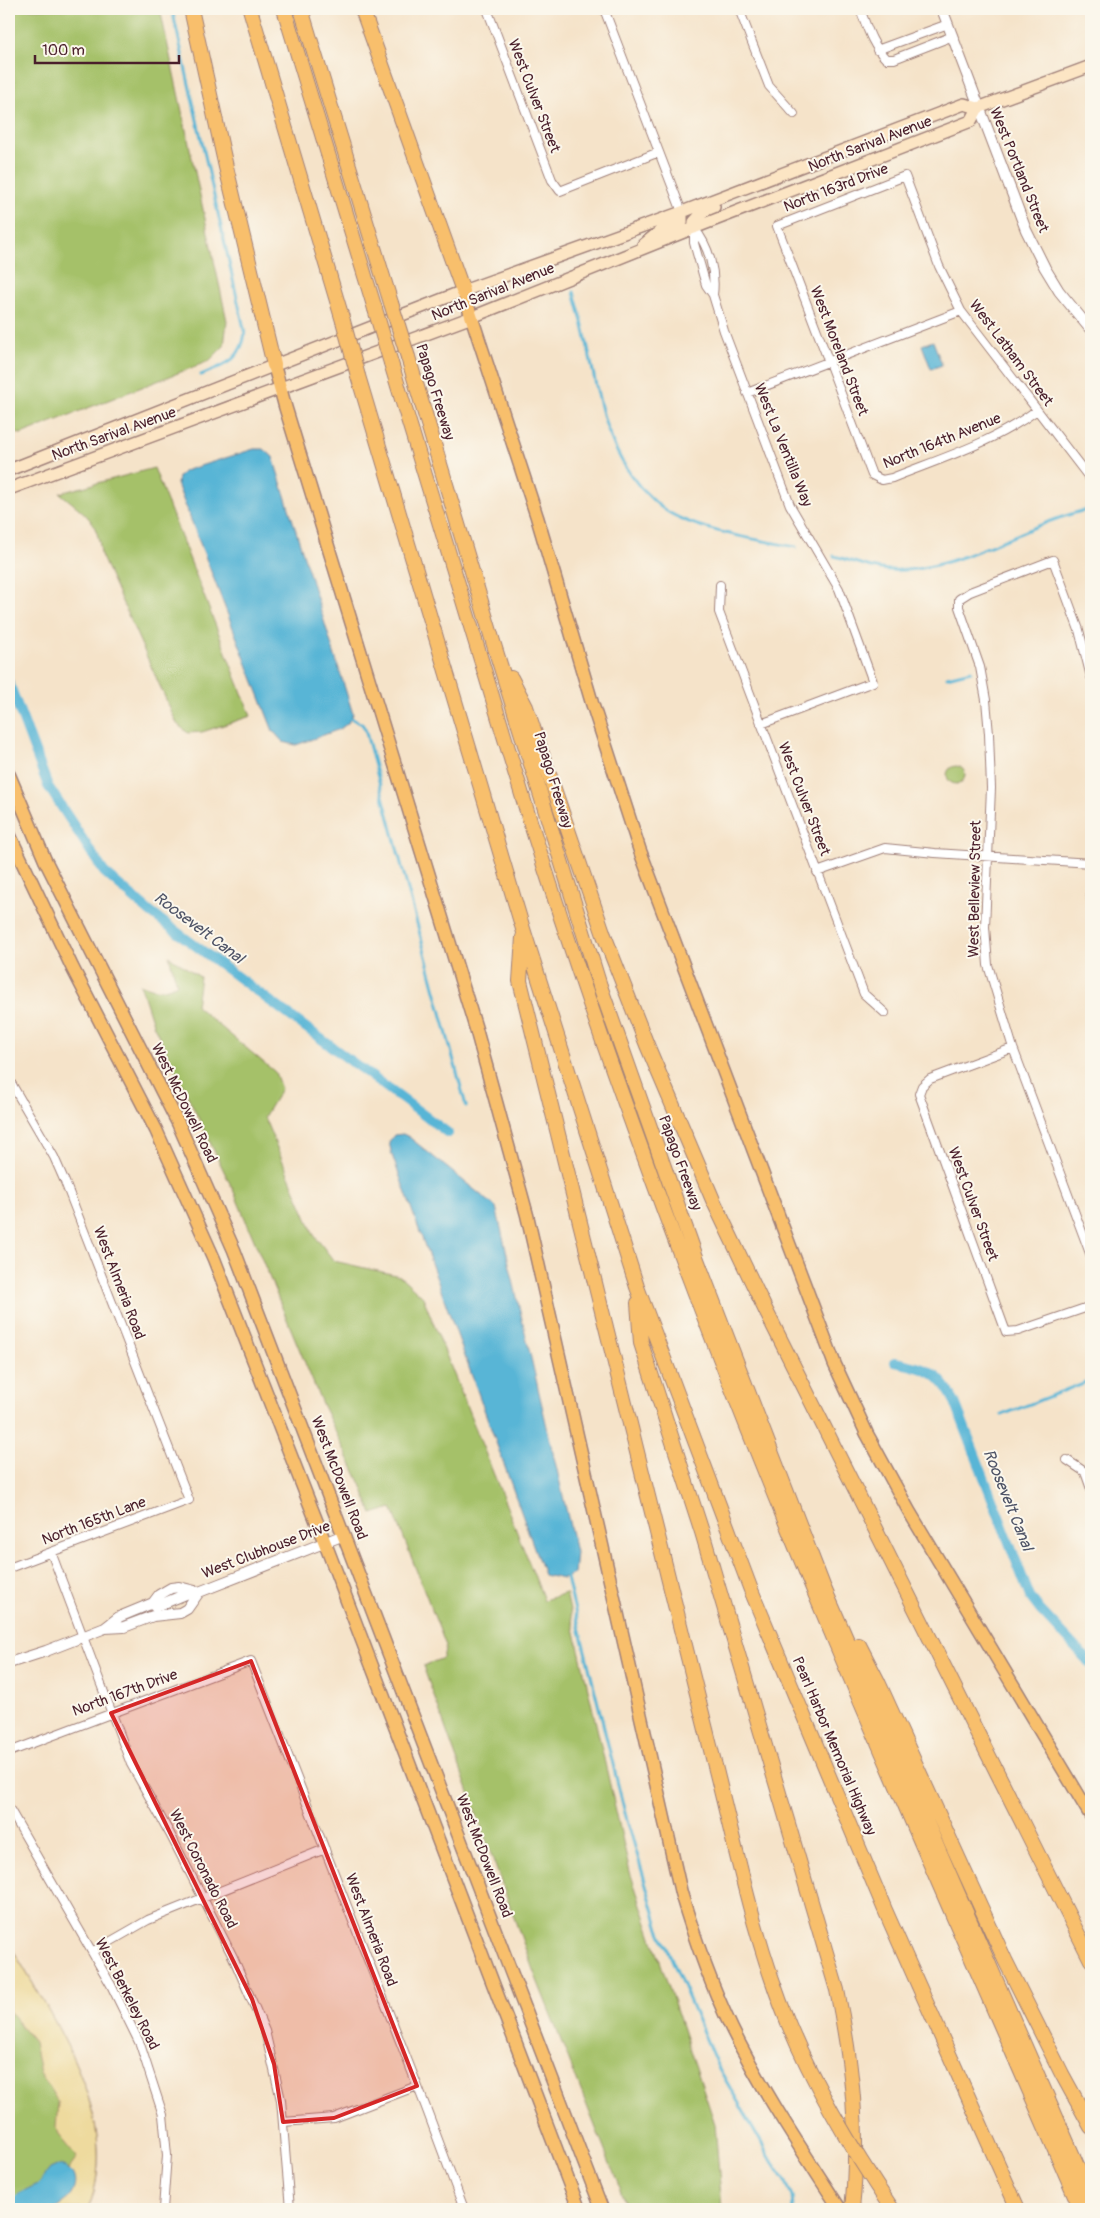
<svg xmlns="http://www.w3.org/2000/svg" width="1100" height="2218" font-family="Pangolin,sans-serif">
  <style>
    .green { fill: #a5c169; stroke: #78704a }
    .sand { fill: #eeda9e; stroke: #9c7c64 }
    .water { fill: #58b5d6; stroke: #516a80 }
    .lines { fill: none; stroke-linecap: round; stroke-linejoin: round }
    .stream { stroke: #58b5d6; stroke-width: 3 }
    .canal { stroke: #58b5d6; stroke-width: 10 }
    .minor-casing { stroke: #a0817a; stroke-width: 10 }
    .tertiary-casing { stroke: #a0817a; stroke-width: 12 }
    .secondary-casing { stroke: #a0817a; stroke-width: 14 }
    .primary-casing { stroke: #a0817a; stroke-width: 15 }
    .motorway-casing { stroke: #a0817a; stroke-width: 16 }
    .minor { stroke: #fff; stroke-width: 8 }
    .tertiary { stroke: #fff; stroke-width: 10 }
    .secondary { stroke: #fce5c4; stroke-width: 11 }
    .primary { stroke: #f8bf6c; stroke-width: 12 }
    .motorway { stroke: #f8bf6c; stroke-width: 14 }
    .motorway-bridge-casing { stroke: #a0817a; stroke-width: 16; stroke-linecap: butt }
    .motorway-bridge { stroke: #f8bf6c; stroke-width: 14 }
    .marked { fill: #d62828; fill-opacity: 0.2; stroke: #d62828; stroke-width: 4; stroke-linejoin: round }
    .labels { text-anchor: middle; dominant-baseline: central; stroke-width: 4; stroke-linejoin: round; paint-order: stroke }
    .street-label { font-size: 15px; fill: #4a1f2b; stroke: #fbf7ec }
    .water-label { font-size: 16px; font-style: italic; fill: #4f5467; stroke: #fbf7ec }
  </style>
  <rect width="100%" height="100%" fill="#fbf7ec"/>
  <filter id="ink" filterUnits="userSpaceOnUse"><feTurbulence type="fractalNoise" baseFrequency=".02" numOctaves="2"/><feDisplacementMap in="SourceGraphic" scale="10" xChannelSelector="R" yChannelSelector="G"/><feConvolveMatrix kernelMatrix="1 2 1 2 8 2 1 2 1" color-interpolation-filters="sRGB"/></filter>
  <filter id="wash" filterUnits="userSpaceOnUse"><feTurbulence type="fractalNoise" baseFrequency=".0096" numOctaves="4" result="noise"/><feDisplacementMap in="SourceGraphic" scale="20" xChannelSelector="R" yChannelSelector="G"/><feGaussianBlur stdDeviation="1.12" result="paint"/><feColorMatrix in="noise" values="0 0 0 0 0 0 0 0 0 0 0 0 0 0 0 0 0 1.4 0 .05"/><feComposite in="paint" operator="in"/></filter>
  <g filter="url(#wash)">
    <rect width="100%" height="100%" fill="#f5e3c9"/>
    <path class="green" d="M9,9H160L227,321L224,346L209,361L21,434L9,432Z
      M154,468L251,716L202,732L188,733L177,724L101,555C98,519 86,515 60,493Z
      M947 775a9 9 0 1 1 18 0a9 9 0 1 1-18 0Z
      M169,956L200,977L196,1006L275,1072L281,1089L264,1117L314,1235L334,1261L400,1276L423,1297L544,1600L566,1593L630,1872L715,2124L722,2209H628L533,1970L423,1666L443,1658L446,1646L392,1508L372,1514L361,1484L323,1406L234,1192L153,1024L140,984C155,990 162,992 177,984Z
      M9,1943C52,2018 125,2120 88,2209H9Z"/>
    <path class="sand" d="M9,1943C52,2018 125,2120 88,2209H54L71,2171L69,2169L77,2158L58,2135L56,2128L58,2102L40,2073L34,2042L9,2012Z"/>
    <path class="water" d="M933,341L942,365L931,369L922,345Z
      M254,449H264L273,457L353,714L348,723L340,729L296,745L283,742L273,731L177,484L178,477L184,471Z
      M403,1134L409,1137L496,1207L576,1552L574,1574L563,1579L544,1575L392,1155L389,1142L394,1135Z
      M59,2165C72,2167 79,2180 72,2193C69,2200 60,2204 54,2209H9V2203L19,2193L38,2184L50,2169Z"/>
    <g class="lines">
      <path class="stream" d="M172,9L245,333C241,361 225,365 201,375
        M574,292C578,307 583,323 586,339C599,394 602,442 640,487C648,495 656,504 665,510C696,531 759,540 796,547
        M834,556C851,560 871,569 889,570C954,575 1026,522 1091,509
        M947,677L971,671
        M348,717L362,724L365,729L466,1106
        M1002,1415L1091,1380
        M566,1574L625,1813L659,1929L717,2065L773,2163L785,2180L792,2196L793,2209"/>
      <path class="canal" d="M9,683L48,786L104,872L150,912L448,1133
        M895,1362C927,1368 940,1372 955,1402L1030,1597L1040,1610L1091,1664"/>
    </g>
  </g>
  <g filter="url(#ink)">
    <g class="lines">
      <defs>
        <path id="minor" d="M487,9L552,180L560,191L659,152
          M604,9L682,212
          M739,9L769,86L794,114
          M860,9C867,27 872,45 886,59H894L953,36
          M877,50L948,24
          M694,228V243L706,285L713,295L724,331L790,505L839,589L873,682L761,724
          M694,228C709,246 716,271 713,295
          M747,393L961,311
          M1037,410C993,443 942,458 892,478L882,480L872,475L777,226L905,176L939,266L961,311L1091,480
          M720,585L719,612L864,994L885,1013
          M1091,677L1079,630L1053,560L970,592L959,599V607L980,667L986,700L989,734L991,788L985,927L988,965L1013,1048L1091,1256
          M1091,846L1090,863L1091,902
          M817,872L885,848L935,853L1091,863
          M1013,1048L930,1079L922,1086L919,1094L1006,1332L1018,1331L1091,1306
          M9,1085L11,1083L54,1157L65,1182L189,1500L9,1568
          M1067,1460L1085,1472L1091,1489
          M51,1552L131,1764L170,1834L233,1957L265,2031L281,2100L290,2209
          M9,1752L251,1661L425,2105L464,2209
          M9,1808L111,1985L140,2044L163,2115L167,2155L163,2209
          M92,1952L148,1920L325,1849
          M283,2122L334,2118L417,2086"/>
        <path id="tertiary" d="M942,9L1026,230L1045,268L1059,291L1091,330
          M155,1607L153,1603L162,1604L191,1592
          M105,1628L124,1627L153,1616L180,1613L187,1609L199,1592
          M9,1663L46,1651L105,1628L119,1617L153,1603L159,1595L171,1588L179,1587L199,1592L344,1535"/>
        <path id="secondary" d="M694,228V222L704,211L714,207
          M643,245L659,232L682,222V212
          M9,470L463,291L682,212L964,104L978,108L1091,66
          M9,489L472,317L694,228L971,121L978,108"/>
        <path id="primary" d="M463,291L537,517L592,703L640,851L835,1365L867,1434L909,1511L1091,1816
          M274,365L285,406L476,1029L527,1215L681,1893C695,1940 711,1985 732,2029C763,2092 802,2150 840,2209
          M9,775L45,860L178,1123L234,1250L602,2209
          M9,834L72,967L156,1130L214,1259L325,1543L579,2209"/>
        <path id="motorway" d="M191,9L226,167L274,365
          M250,9L343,321
          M284,9L375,309
          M301,9L391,303
          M362,9L463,291
          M408,357L494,645L600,986L696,1257L823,1586L1091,2197
          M391,363C437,515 482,667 529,818C577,972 632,1127 689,1277C808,1593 947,1900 1081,2209
          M358,376L523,929L637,1287L751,1590L885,1910L1018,2209
          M511,678L526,707L604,935L647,1045L713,1200L766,1311L1091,1960
          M523,937L520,981L715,1766
          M638,1303L641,1343L702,1532L837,1990C852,2063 860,2135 852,2209
          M859,1645L878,1682L1005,1960L1062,2074L1091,2127"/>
      </defs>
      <use href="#minor" class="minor-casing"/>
      <use href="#tertiary" class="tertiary-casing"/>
      <use href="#secondary" class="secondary-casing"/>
      <use href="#primary" class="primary-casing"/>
      <use href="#motorway" class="motorway-casing"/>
      <use href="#minor" class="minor"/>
      <use href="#tertiary" class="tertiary"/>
      <use href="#secondary" class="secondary"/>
      <use href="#primary" class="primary"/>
      <use href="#motorway" class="motorway"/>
      <defs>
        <path id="motorway-bridge" d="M391,303L408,357
          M375,309L391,363
          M343,321L358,376
          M715,1766C737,1853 755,1942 789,2025C816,2090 853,2151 892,2209"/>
      </defs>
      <use href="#motorway-bridge" class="motorway-bridge-casing"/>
      <use href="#motorway-bridge" class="motorway-bridge"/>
    </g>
  </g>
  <path class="marked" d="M251,1661L417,2086L334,2118L283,2122L274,2064L252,1999L111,1713Z"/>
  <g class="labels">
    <g class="street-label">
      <text transform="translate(534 96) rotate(69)">West Culver Street</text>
      <text transform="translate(870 144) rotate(-21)">North Sarival Avenue</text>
      <text transform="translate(1019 170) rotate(68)">West Portland Street</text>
      <text transform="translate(836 188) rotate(-21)">North 163rd Drive</text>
      <text transform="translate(493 292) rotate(-22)">North Sarival Avenue</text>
      <text transform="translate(839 351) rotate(69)">West Moreland Street</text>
      <text transform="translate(1011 353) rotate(53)">West Latham Street</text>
      <text transform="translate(435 392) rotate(73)">Papago Freeway</text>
      <text transform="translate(114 434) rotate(-20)">North Sarival Avenue</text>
      <text transform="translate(942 441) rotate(-22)">North 164th Avenue</text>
      <text transform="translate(783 445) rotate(68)">West La Ventilla Way</text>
      <text transform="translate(553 780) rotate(73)">Papago Freeway</text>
      <text transform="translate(804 799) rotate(69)">West Culver Street</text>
      <text transform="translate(975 889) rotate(-89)">West Belleview Street</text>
      <text transform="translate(184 1103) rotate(64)">West McDowell Road</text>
      <text transform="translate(680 1163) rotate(70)">Papago Freeway</text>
      <text transform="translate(973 1204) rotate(70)">West Culver Street</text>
      <text transform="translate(119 1283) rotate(69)">West Almeria Road</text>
      <text transform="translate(339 1478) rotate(69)">West McDowell Road</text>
      <text transform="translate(94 1521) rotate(-21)">North 165th Lane</text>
      <text transform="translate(266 1550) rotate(-21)">West Clubhouse Drive</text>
      <text transform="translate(125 1693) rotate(-20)">North 167th Drive</text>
      <text transform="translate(834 1746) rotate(67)">Pearl Harbor Memorial Highway</text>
      <text transform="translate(484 1856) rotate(69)">West McDowell Road</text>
      <text transform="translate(203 1869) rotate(63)">West Coronado Road</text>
      <text transform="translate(371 1930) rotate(69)">West Almeria Road</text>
      <text transform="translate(127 1994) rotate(63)">West Berkeley Road</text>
    </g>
    <g class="water-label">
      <text transform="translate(199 928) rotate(37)">Roosevelt Canal</text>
      <text transform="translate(1008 1500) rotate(68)">Roosevelt Canal</text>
    </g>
  </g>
  <rect width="1100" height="2218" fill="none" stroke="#fbf7ec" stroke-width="30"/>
  <path d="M35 55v8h144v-8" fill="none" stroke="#4a1f2b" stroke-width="2.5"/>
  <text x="42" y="55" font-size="15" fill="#4a1f2b" stroke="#fbf7ec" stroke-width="4" paint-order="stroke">100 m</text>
</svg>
